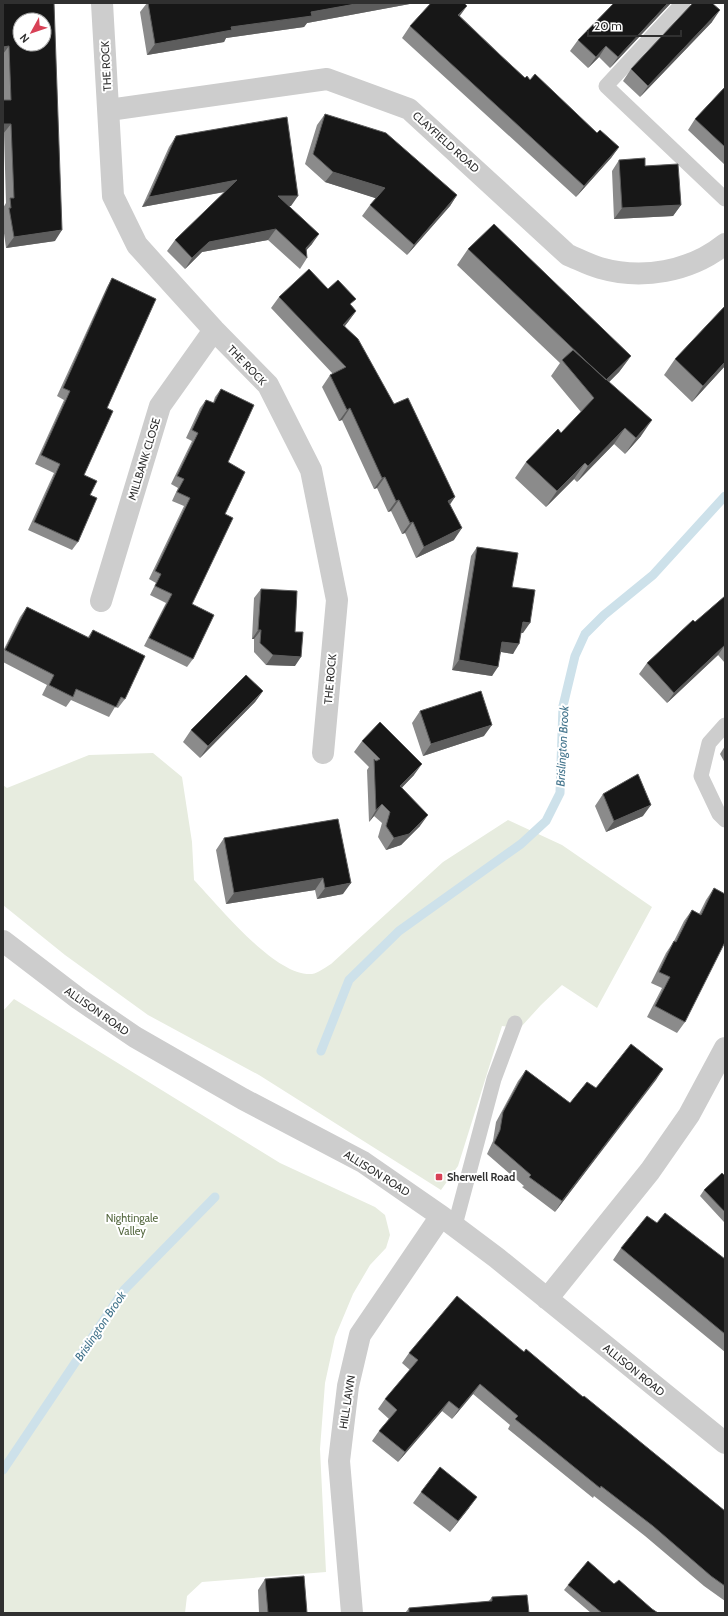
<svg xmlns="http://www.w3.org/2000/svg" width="728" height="1616" font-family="Cabin,sans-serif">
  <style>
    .green { fill: #e7ecdf }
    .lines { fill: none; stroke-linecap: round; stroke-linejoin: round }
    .stream { stroke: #cde1ea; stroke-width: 9 }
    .lane { stroke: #cdcdcd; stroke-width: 15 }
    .street { stroke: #cdcdcd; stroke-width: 22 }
    .wall { fill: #8b8b8b }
    .shaded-wall { fill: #5d5d5d }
    .building { fill: #171717; stroke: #5d5d5d; fill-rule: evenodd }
    .poi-dot { fill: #d84156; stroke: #fff; stroke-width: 1.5 }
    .labels { text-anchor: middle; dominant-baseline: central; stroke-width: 4; stroke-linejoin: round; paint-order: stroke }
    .street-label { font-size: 11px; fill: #303030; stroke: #fff }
    .poi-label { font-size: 11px; font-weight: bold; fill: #303030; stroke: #fff; text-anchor: start }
    .park-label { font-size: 11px; fill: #566941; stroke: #fff }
    .water-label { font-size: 12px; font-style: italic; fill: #44758d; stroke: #fff }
  </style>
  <rect width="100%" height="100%" fill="#fff"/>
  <path class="green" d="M153,753L182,777L192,842L194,880C218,905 275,977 312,974C318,973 326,967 331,964L443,862L508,820L562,845L652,907L597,1008L562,985L541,1005L520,1028L502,1026L458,1166L441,1190L259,1075L148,1015L65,955L3,905V785L7,788L89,755Z
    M14,999L280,1163L375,1207L385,1215L390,1235L386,1248L370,1265L353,1294L335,1337L325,1383L320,1449L326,1572L202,1582L187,1596L185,1613H3V1011Z"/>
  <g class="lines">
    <path class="stream" d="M321,1051L349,980L399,931L521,844L546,821L560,793L563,706L575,656L585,634L604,615L653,575L725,496
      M3,1470L124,1290L215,1197"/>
    <path class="lane" d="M683,3L606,86L725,199
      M725,725L709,743L701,776L719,814L725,820
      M455,1225L494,1079L515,1023"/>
    <path class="street" d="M102,3L113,196L137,245L214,330L268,385L311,470L337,600L323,753
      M109,110L327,79L409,109L568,255C578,259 589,265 600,268C642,280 690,272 725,244
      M101,601L160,406L214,330
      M3,941L79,999L135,1037L243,1099L363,1162L441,1216L497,1258L725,1443
      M547,1299L650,1171L689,1115L725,1048
      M352,1613L339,1461L348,1386L360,1335L441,1216"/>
  </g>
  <path class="wall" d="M3,3L55,241L6,248L3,226V208L6,203L4,134H3Z
    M147,3H415L307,23L304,27L226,38L224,42L147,55L140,12Z
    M671,3L610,68L599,57L588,68L570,51L578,40Z
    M692,3H712V22L640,97L623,81L631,69L691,5Z
    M460,16L525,78L530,80L597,133L619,147L611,158L576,197L402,38L410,26Z
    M725,87V165L688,130L695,119Z
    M325,114L457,195L450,206L407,255L362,216L370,205L376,198L325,182L305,164L317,125Z
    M176,136L291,206H289L312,244L306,250L307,258L300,269L268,240L202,252L185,269L167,251L175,240L225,192L142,207L169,147Z
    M619,160L645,166L681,205L673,216L614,219L612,171Z
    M468,249L631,356L619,372L609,382L641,436L625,454L614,444L577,482L574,479L546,507L515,478L526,462L561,433L581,412L551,376L560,363L457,265Z
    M112,278L107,408L84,475L90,495L78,542L72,550L28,530L54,473L35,464L64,400L57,396L107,287Z
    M328,289L352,306L356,311L345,326L394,404L450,505L454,540L416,558L405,533L402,534L391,511L388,512L377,488L374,489L342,420L339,421L322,387L330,375L333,374L271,308L279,297Z
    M675,359L725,366L692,402L664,375Z
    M221,389L228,462L225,514L192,604L193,659L187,667L144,646L166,603L150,595L156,583L149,579L184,506L172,501L178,488L171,484L192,441L186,438L200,408L206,400L213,403L215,397Z
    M477,547L512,587L523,633H521L513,654L501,652L492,676L452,670L471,556Z
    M261,589L295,632V666L266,665L254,652V639H252L254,598Z
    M725,596V663L718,655L667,703L639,674L647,663L695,622Z
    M27,607L88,637L93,630L125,699L118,708L115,707L109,717L71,700L66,707L42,695L47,685L3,662V651L20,617Z
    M263,691L255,702L200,758L183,742L191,730Z
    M420,711L484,736L423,756L412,723Z
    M362,741L414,775L402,787L420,826L401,845L386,850L378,837L382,823L374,816L369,822L367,770L369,767L354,752Z
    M725,746V763L720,754Z
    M603,794L643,816L606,832L595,806Z
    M338,819L343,894L317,899L315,890L226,904L216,850L224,838Z
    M714,888L685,1022L677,1033L647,1017L662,988L651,983L666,953L674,941L684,921L692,910L699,914L706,900Z
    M663,1069L555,1212L522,1187L524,1186L487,1154L493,1141L496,1122L518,1081L526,1070L570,1103L596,1088Z
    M725,1176V1222H724L700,1196L704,1190Z
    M657,1223L725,1259V1352L613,1260L621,1248Z
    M524,1352L583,1397L725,1511V1601L704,1586L645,1536L594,1496L593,1498L508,1429L510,1425L473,1394L452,1419L442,1411L398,1462L372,1441L379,1431L389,1419L378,1409L385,1399L410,1370L402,1363L409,1353Z
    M421,1492L469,1508L450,1532L413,1503Z
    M265,1579L307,1613H259L258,1590Z
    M614,1584L652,1609L658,1613H591L564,1590L568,1585Z
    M492,1597L529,1613H405L409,1608L488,1602Z"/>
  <path class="shaded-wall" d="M361,3H415L307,23L304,27L226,38L224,42L147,55L155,44L231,27Z
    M668,3H671L610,68L618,57Z
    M467,6L459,17L458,15Z
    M720,10L712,22L640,97L648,86Z
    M9,46L3,54V47Z
    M606,46L599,57L588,68L596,57Z
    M3,124H11L3,134Z
    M619,147L611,158L576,197L584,186Z
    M333,172L385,188L378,199L325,182Z
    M237,180L229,191L142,207L149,197Z
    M457,195L450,206L407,255L414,245Z
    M278,196H298L291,206L271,207Z
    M681,205L673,216L614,219L622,208Z
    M276,229L268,240L202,252L185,269L192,258L209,242Z
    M62,230L55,241L6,248L14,237Z
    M319,234L312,244L303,254L306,248Z
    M356,311L348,322L336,336L343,325Z
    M631,356L619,372L595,396L606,380Z
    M725,362V366L692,402L703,386Z
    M350,408L342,420L339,421L347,410Z
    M652,420L641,436L625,454L636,438Z
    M625,428L614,444L577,482L588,466Z
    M585,463L574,479L546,507L557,491Z
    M385,477L377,488L374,489L382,478Z
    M455,497L447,509L448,501Z
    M399,500L391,511L388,512L396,501Z
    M413,522L405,533L402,534L410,523Z
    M462,528L454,540L416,558L424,547Z
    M523,622L530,623L523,633L516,632Z
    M258,630H261L254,639H252Z
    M502,642L519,644L513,654L496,651Z
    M725,645L718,655L667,703L674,693Z
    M273,655L301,657L295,666L266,665Z
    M459,660L498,667L492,676L452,670Z
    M263,691L255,702L200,758L208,746Z
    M492,725L484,736L423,756L431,744Z
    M422,764L414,775L393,797L400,786Z
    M382,804L374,816L369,822L376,810Z
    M651,805L643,816L606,832L614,821Z
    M428,815L420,826L401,845L386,850L394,838Z
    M323,878L315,890L226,904L234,893Z
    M351,883L343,894L317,899L325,888Z
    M663,1069L656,1080L555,1212L562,1201Z
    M480,1384L473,1394L452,1419L459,1409Z
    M449,1401L442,1411L398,1462L405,1452Z
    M477,1497L469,1508L450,1532L458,1521Z"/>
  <path class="building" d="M3,3H54L62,230L14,237L9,208H11L10,198H14L11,124H3V100H11L9,46L3,47ZM20,20H44V44H20Z
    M148,3H361L311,12L312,16L231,27L232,30L155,44Z
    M431,3H464L467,6L458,15L500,55L525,78L527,76L530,80L535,74L597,133L600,130L619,147L584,186L410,26Z
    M614,3H668L618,57L606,46L596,57L578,40Z
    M693,3H712L720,10L648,86L631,69Z
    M725,87V147L695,119Z
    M325,114L386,133L457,195L414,245L370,205L385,188L333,172L313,154Z
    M287,117L298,196H278L319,234L306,248L307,258L276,229L209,242L192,258L175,240L237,180L149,197L176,136Z
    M645,158V166L678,164L681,205L622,208L619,160Z
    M494,224L631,356L606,380L468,249Z
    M309,269L328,289L338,280L356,299L350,304L356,311L343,325L358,339L394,404L408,398L455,497L448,501L462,528L424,547L413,522L410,523L399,500L396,501L385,477L382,478L350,408L347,410L330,375L346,367L279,297Z
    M112,278L156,299L107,408L113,411L84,475L97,481L90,495L97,498L78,542L34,522L60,464L41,455L70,391L63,388Z
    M725,306V362L703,386L675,359Z
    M573,350L652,420L636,438L625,428L588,466L585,463L557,491L526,462L558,429L561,433L594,398L562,360Z
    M221,389L254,405L228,462L245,472L225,514L233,518L192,604L214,615L193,659L149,638L172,594L155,586L161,574L155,571L190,498L177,492L184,479L177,476L198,433L192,430L206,400L214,403Z
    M477,547L518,553L512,587L535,590L530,623L523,622L519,644L502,642L498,667L459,660Z
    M261,589L297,591L295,632H303L301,657L273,655L260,643L261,630H258Z
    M725,596V645L674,693L647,663L693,620L695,622Z
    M27,607L89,638L93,630L145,656L125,699L121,697L116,707L76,689L73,697L49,685L54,675L5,650Z
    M246,675L263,691L208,746L191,730Z
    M481,691L492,725L431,744L420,711Z
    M380,722L422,764L400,786L428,815L409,834L394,838L386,826L390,812L382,804L376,810L374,759L376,761L380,759L362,741Z
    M638,774L651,805L614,821L603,794Z
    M338,819L351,883L325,888L323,878L234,893L224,838Z
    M714,888L725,894V942L685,1022L655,1006L670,977L659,972L674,941L676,942L692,910L701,915Z
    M631,1044L663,1069L562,1201L529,1177L531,1175L494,1143L500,1130L503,1112L526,1070L570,1103L587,1082L596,1088Z
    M722,1173L725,1176V1212L704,1190Z
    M665,1213L725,1259V1334L621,1248L647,1216L657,1223Z
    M457,1296L524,1352L526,1349L583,1397L584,1396L725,1511V1586L711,1576L653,1526L601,1486L600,1488L515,1419L518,1416L480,1384L459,1409L449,1401L405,1452L379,1431L397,1410L385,1399L418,1360L409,1353Z
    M440,1467L477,1497L458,1521L421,1492Z
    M588,1561L614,1584L619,1580L652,1609L658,1613H602L568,1585Z
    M304,1576L307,1613H268L265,1579Z
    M527,1595L529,1613H409V1608L492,1601V1597Z"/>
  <rect class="poi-dot" x="435" y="1173" width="8" height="8" rx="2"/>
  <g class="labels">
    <g class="street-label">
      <text transform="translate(106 66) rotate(-93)">THE ROCK</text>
      <text transform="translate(446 142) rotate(42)">CLAYFIELD ROAD</text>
      <text transform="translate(247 365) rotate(46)">THE ROCK</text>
      <text transform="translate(144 459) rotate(-73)">MILLBANK CLOSE</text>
      <text transform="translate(330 679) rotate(-85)">THE ROCK</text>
      <text transform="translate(97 1011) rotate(35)">ALLISON ROAD</text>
      <text transform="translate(377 1173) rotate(32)">ALLISON ROAD</text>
      <text transform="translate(634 1370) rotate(39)">ALLISON ROAD</text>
      <text transform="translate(347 1402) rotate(-81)">HILL LAWN</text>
    </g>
    <g class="poi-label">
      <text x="447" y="1177">Sherwell Road</text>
    </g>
    <g class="park-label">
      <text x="132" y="1218">Nightingale<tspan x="132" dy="13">Valley</tspan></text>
    </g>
    <g class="water-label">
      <text transform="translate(562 746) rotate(-87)">Brislington Brook</text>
      <text transform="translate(100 1326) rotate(-56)">Brislington Brook</text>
    </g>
  </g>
  <rect width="728" height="1616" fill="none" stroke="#303030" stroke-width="8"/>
  <g transform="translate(32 32) rotate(230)"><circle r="19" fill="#ffffff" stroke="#acacac"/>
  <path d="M0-3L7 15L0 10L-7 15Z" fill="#d84156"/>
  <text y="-6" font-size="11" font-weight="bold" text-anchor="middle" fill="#303030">N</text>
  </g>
  <path d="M588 30v6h93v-6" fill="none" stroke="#303030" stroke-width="2"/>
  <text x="594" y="30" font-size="12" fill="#303030" stroke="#ffffff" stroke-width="3" paint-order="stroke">20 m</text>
</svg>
